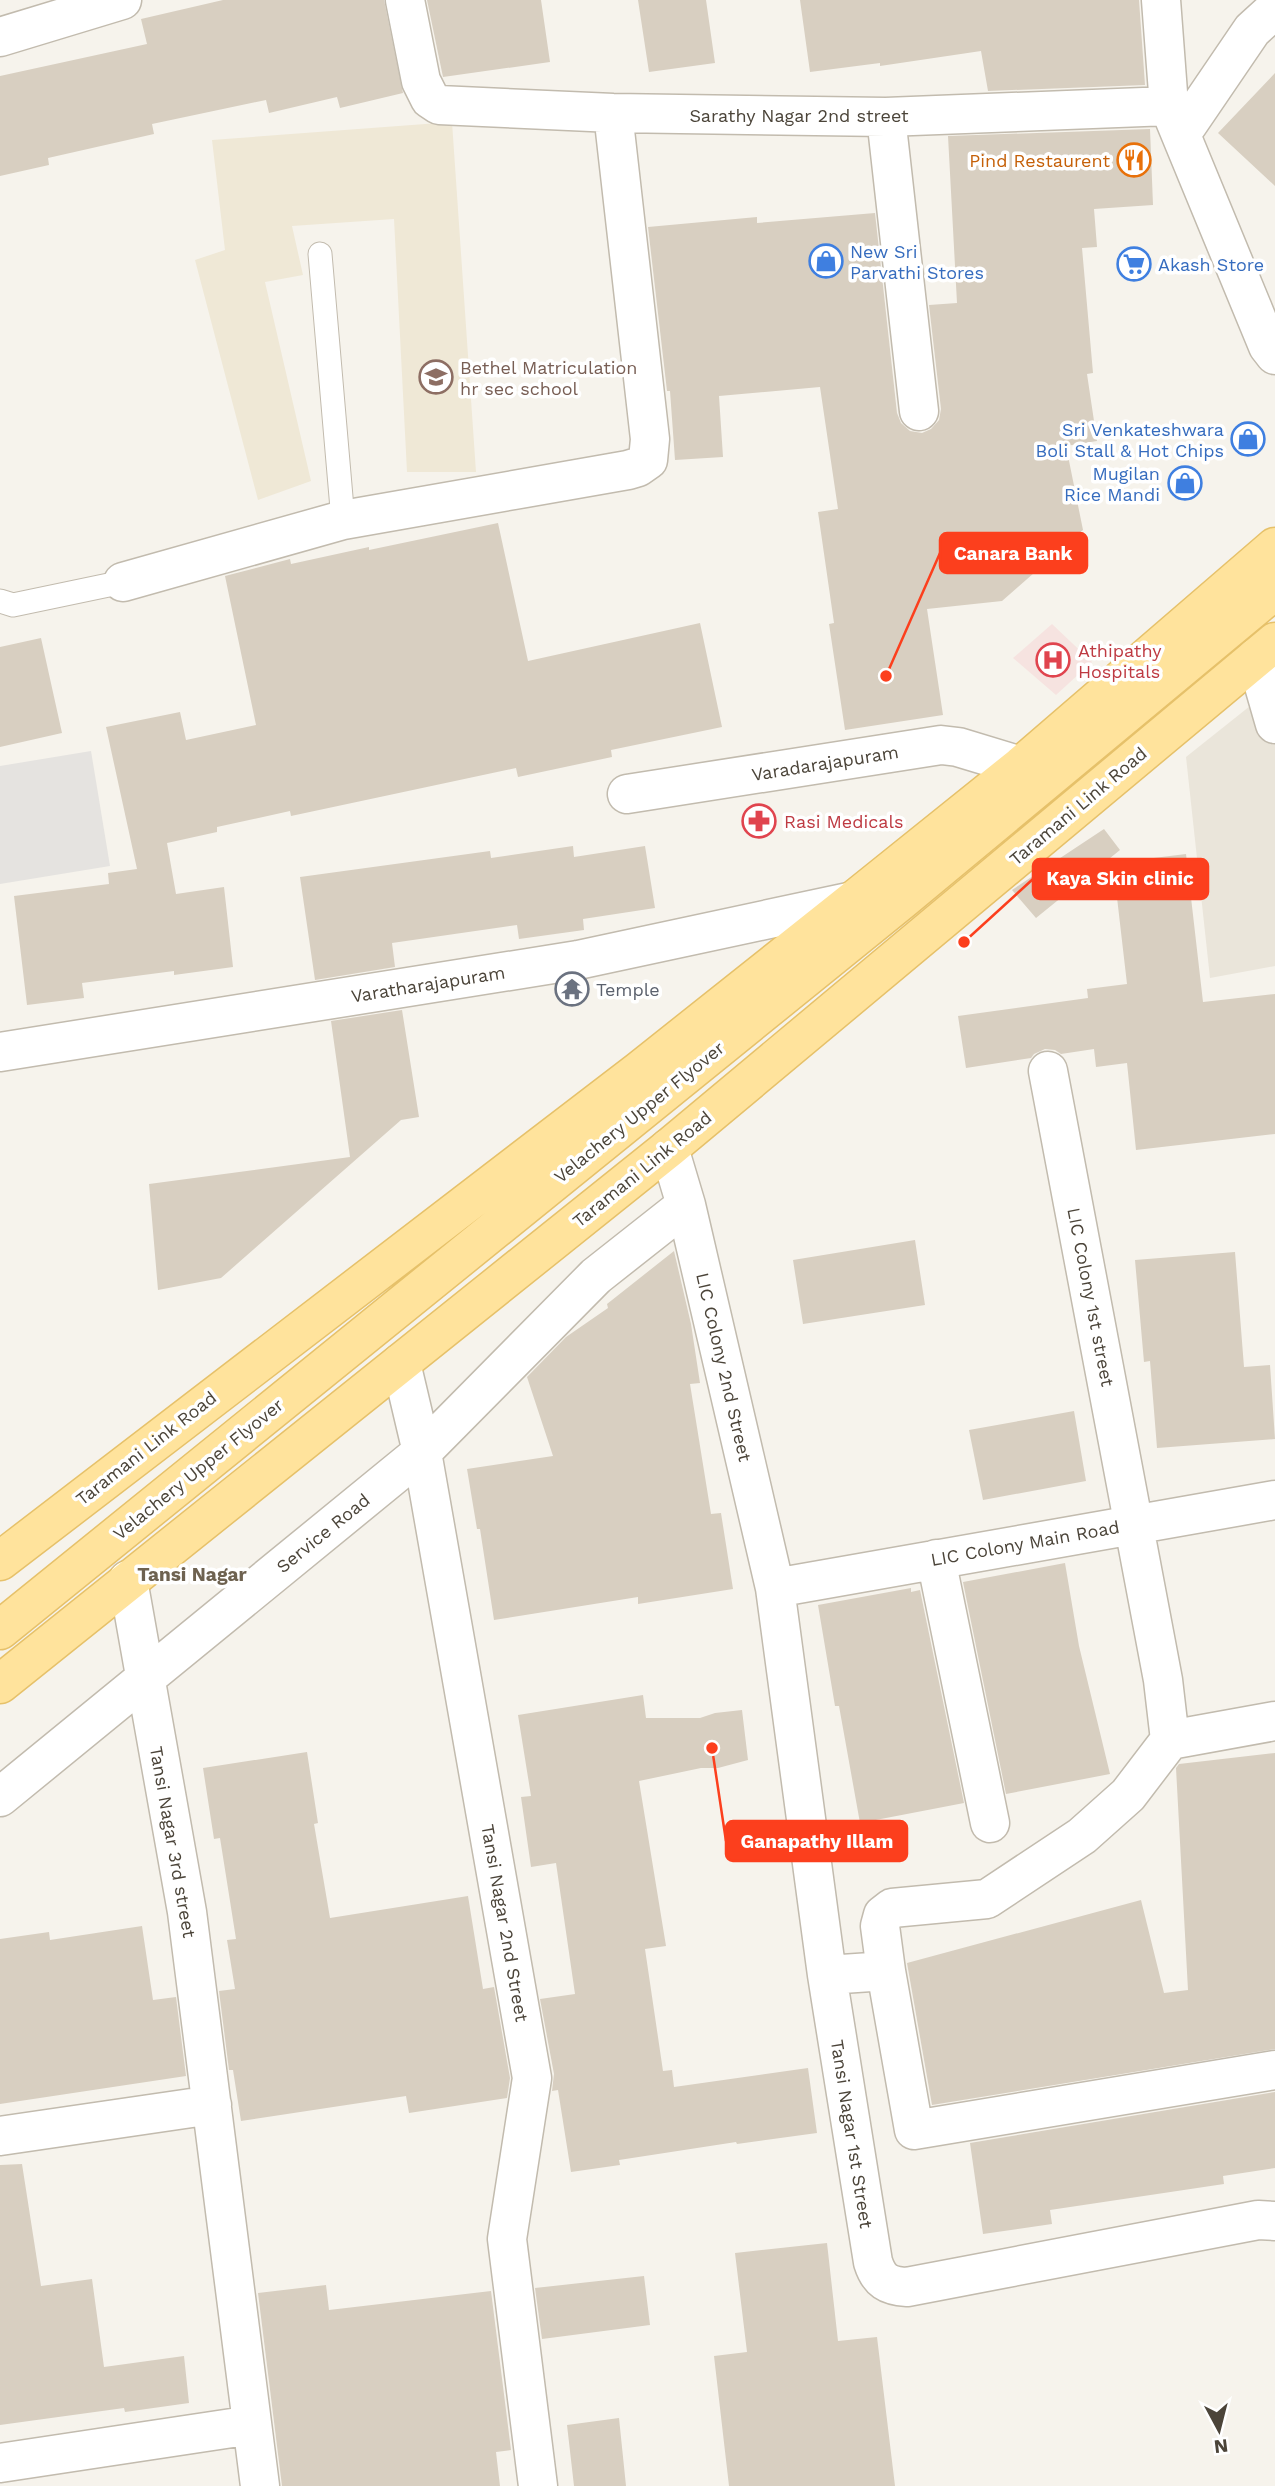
<svg xmlns="http://www.w3.org/2000/svg" width="1275" height="2486" font-family="'Work Sans',sans-serif">
  <style>
    .residential { fill: #eae5da }
    .education { fill: #efe8d6 }
    .medical { fill: #f6e3e0 }
    .parking { fill: #e5e3e0 }
    .building { fill: #d8cfc1 }
    .lines { fill: none; stroke-linecap: round; stroke-linejoin: round }
    .lane-casing { stroke: #c2bbae; stroke-width: 25 }
    .street-casing { stroke: #c2bbae; stroke-width: 41 }
    .primary-casing { stroke: #e6c16a; stroke-width: 41 }
    .lane { stroke: #fff; stroke-width: 23 }
    .street { stroke: #fff; stroke-width: 38 }
    .primary { stroke: #ffe39c; stroke-width: 38 }
    .labels { text-anchor: middle; dominant-baseline: central; stroke-width: 7; stroke-linejoin: round; paint-order: stroke }
    .street-label { font-size: 18px; fill: #4b4439; stroke: #fff }
    .food-label { font-size: 18px; fill: #c56008; stroke: #fff; text-anchor: end }
    .shop-label { font-size: 18px; fill: #366cbe; stroke: #fff; text-anchor: start }
    .education-label { font-size: 18px; fill: #785e54; stroke: #fff; text-anchor: start }
    .health-label { font-size: 18px; fill: #be3a42; stroke: #fff; text-anchor: start }
    .worship-label { font-size: 18px; fill: #5b616d; stroke: #fff; text-anchor: start }
    .neighbourhood-label { font-size: 19px; font-weight: bold; fill: #6e6250; stroke: #fff }
    .leader { fill: none; stroke: #fc3f1d; stroke-width: 2.5 }
    .callout-dot { fill: #fc3f1d; stroke: #fff; stroke-width: 2.5 }
    .callout { fill: #fc3f1d; stroke: #fc3f1d; stroke-width: 2.5 }
    .callout-label { font-size: 19px; text-anchor: middle; font-weight: bold; fill: #fff }
  </style>
  <rect width="100%" height="100%" fill="#f6f3ec"/>
  <path class="residential" d="M1275,686V966L1210,978L1186,757Z"/>
  <path class="education" d="M452,122L476,472H407L394,219L292,226L303,275L265,282L311,481L258,500L195,260L225,250L212,140Z"/>
  <path class="medical" d="M1052,624L1092,662L1056,695L1013,658Z"/>
  <path class="parking" d="M91,751L110,866L0,884V766Z"/>
  <path class="building" d="M223,0H384L403,93L340,108L337,97L269,113L266,100L152,124L154,134L48,158L49,165L0,176V76L147,44L141,19Z
    M427,0H541L550,62L443,77Z
    M638,0H706L715,63L649,72Z
    M800,0H1139L1145,85L988,91L981,51L880,66V63L810,72Z
    M1275,73V186L1218,133Z
    M1150,129L1153,205L1094,209L1097,247L1082,248L1093,373L1087,374L1097,441L1066,446L1083,530L1002,601L927,609L943,715L845,730L829,624L834,623L818,512L838,509L820,387L719,396L723,457L675,460L670,391H667L648,227L757,217V223L875,213L897,413L901,423L910,431L922,433L931,429L939,420L941,409L929,305L957,303L948,136Z
    M498,523L528,661L700,623L722,727L611,750L612,757L518,777L516,768L291,816L290,811L217,827V832L167,843L176,894L224,887L233,967L174,975V971L82,983L84,998L27,1005L14,896L109,884L108,873L137,869L106,727L180,712L186,740L256,725L225,576L290,559L291,564L369,547V550Z
    M41,638L62,733L0,747V647Z
    M1104,829L1120,850L1036,918L1012,890Z
    M573,846L574,857L645,846L655,908L583,919L584,930L519,939L517,925L392,943L395,967L315,980L300,877L490,851L491,858Z
    M1186,854L1203,1002L1275,994V1134L1136,1150L1127,1063L1096,1067L1094,1049L1061,1054L1055,1050L1045,1049L1034,1054L1031,1058L966,1068L958,1016L1088,998L1087,989L1127,984L1113,863Z
    M402,1010L419,1117L401,1120L221,1278L158,1290L149,1184L350,1157L331,1021Z
    M915,1240L925,1305L803,1324L793,1260Z
    M674,1251L691,1324L700,1383L690,1384L711,1514L721,1513L733,1589L638,1604V1597L494,1620L480,1529H477L467,1469L553,1456L527,1377L566,1337L608,1308L607,1304Z
    M1235,1252L1244,1367L1270,1365L1275,1439L1157,1448L1150,1361L1144,1362L1135,1260Z
    M1074,1411L1086,1481L983,1500L969,1430Z
    M1065,1563L1079,1646L1110,1774L1006,1794L963,1582Z
    M911,1588V1592L920,1590L964,1803L860,1823L839,1706H835L818,1605Z
    M643,1695L646,1718H700L715,1713L742,1710L748,1760L718,1768H701L639,1781L666,1946L645,1949L663,2071L672,2070L674,2087L808,2068L817,2133L737,2144L736,2142L619,2160L620,2165L571,2172L558,2090L552,2091L554,2074L540,1999L575,1994L556,1863L531,1867L521,1797L531,1796L518,1715Z
    M307,1752L318,1823L314,1824L330,1918L468,1896L483,1989L494,1987L510,2078L507,2098L409,2113L406,2096L241,2121L233,2070H229L219,1991L235,1989L227,1940L236,1939L220,1838L214,1839L203,1768Z
    M1275,1753V2049L932,2105L907,1963L1141,1900L1164,1993L1188,1990L1176,1768L1179,1764Z
    M142,1926L153,2000L176,1997L186,2076L0,2104V1939L49,1932L50,1940Z
    M1275,2092V2168L1223,2176L1224,2184L1050,2210L1052,2224L983,2234L970,2143Z
    M22,2164L41,2286L92,2279L104,2367L184,2356L189,2403L125,2412L124,2408L0,2425V2165Z
    M827,2243L838,2341L877,2337L895,2486H729L714,2356L747,2352L735,2253Z
    M644,2276L650,2325L542,2339L535,2288Z
    M326,2285L329,2310L491,2291L511,2450L496,2452L500,2486H282L258,2293Z
    M619,2418L626,2486H574L567,2425Z"/>
  <g class="lines">
    <defs>
      <path id="lane" d="M320,254L343,520
        M0,601L13,605L123,582"/>
      <path id="street" d="M405,0L421,81L430,99L439,105L613,113L886,117L1169,106
        M1161,0L1169,106L1268,346L1275,355
        M0,37L122,0
        M886,117L919,411
        M1180,132L1188,124L1252,30L1275,9
        M123,582L343,520L628,470L638,467L648,460L650,439L613,113
        M1256,658L1275,724
        M627,794L941,745L958,747L1021,766
        M0,1052L578,960L853,901
        M669,1148L686,1205L775,1588L827,1975L873,2262C879,2281 888,2286 907,2287L1258,2220L1275,2221
        M401,1363L422,1452L532,2078L507,2239L538,2486
        M936,1559L990,1823
        M128,1580L187,1912L260,2486
        M775,1588L1275,1500
        M1170,1740L1275,1721
        M0,1797L422,1452L596,1276L686,1205
        M886,1971L880,1926L883,1915L892,1908L987,1899L1082,1836L1128,1795L1170,1740L1163,1680L1048,1071
        M827,1975L886,1971L914,2130L1275,2070
        M0,2136L212,2105
        M0,2463L252,2425"/>
      <path id="primary" d="M0,1561L639,1071L853,901L1021,766L1275,547
        M0,1630L903,899L1275,590
        M0,1684L669,1148L1275,642"/>
    </defs>
    <use href="#lane" class="lane-casing"/>
    <use href="#street" class="street-casing"/>
    <use href="#primary" class="primary-casing"/>
    <use href="#lane" class="lane"/>
    <use href="#street" class="street"/>
    <use href="#primary" class="primary"/>
  </g>
  <defs>
    <symbol id="restaurant-ring" viewBox="-11 -11 22 22"><circle r="9.5" fill="#fff" stroke="#e8710a" stroke-width="1.5"/><path d="M-5-6h1v4h1v-4h1v4h1v-4h1v5L-1.5 .5V6h-2V.5L-5-1ZM5-6V6H3V1.5H1.5Q1.5-4 5-6Z" fill="#e8710a"/></symbol>
    <symbol id="shop-ring" viewBox="-11 -11 22 22"><circle r="9.5" fill="#fff" stroke="#3f7fe0" stroke-width="1.5"/><path d="M-5-2.5h2.3a2.7 3.5 0 0 1 5.4 0H5L5.5 6h-11ZM-1.5-2.5h3a1.5 2.3 0 0 0-3 0Z" fill="#3f7fe0"/></symbol>
    <symbol id="supermarket-ring" viewBox="-11 -11 22 22"><circle r="9.5" fill="#fff" stroke="#3f7fe0" stroke-width="1.5"/><path d="M-6-5.5h2.5l.6 2H6L4.5 2H-2.5L-4.4-4H-6ZM-1.5 3.2a1.3 1.3 0 1 0 .1 0ZM3 3.2a1.3 1.3 0 1 0 .1 0Z" fill="#3f7fe0"/></symbol>
    <symbol id="school-ring" viewBox="-11 -11 22 22"><circle r="9.5" fill="#fff" stroke="#8d6e63" stroke-width="1.5"/><path d="M0-5L7-2L0 1L-7-2ZM-4 1L0 2.5L4 1V4Q0 6-4 4Z" fill="#8d6e63"/></symbol>
    <symbol id="hospital-ring" viewBox="-11 -11 22 22"><circle r="9.5" fill="#fff" stroke="#e0444e" stroke-width="1.5"/><path d="M-5-5h3v3.5h4V-5h3V5h-3V1.5h-4V5h-3Z" fill="#e0444e"/></symbol>
    <symbol id="pharmacy-ring" viewBox="-11 -11 22 22"><circle r="9.5" fill="#fff" stroke="#e0444e" stroke-width="1.5"/><path d="M-2-6h4v4h4v4h-4v4h-4v-4h-4v-4h4Z" fill="#e0444e"/></symbol>
    <symbol id="temple-ring" viewBox="-11 -11 22 22"><circle r="9.5" fill="#fff" stroke="#6b7280" stroke-width="1.5"/><path d="M0-6L5-2H3V0L6.5 2.5H4V6H1.5V3h-3V6H-4V2.5H-6.5L-3 0V-2H-5Z" fill="#6b7280"/></symbol>
  </defs>
  <g fill-rule="evenodd">
    <use href="#restaurant-ring" x="1115" y="141" width="38" height="38"/>
    <use href="#shop-ring" x="807" y="242" width="38" height="38"/>
    <use href="#supermarket-ring" x="1115" y="245" width="38" height="38"/>
    <use href="#school-ring" x="417" y="358" width="38" height="38"/>
    <use href="#shop-ring" x="1229" y="420" width="38" height="38"/>
    <use href="#shop-ring" x="1166" y="464" width="38" height="38"/>
    <use href="#hospital-ring" x="1034" y="641" width="38" height="38"/>
    <use href="#pharmacy-ring" x="740" y="802" width="38" height="38"/>
    <use href="#temple-ring" x="553" y="970" width="38" height="38"/>
  </g>
  <g class="labels">
    <g class="street-label">
      <text x="799" y="115">Sarathy Nagar 2nd street</text>
      <text transform="translate(825 763) rotate(-9)">Varadarajapuram</text>
      <text transform="translate(1078 806) rotate(-40)">Taramani Link Road</text>
      <text transform="translate(428 984) rotate(-9)">Varatharajapuram</text>
      <text transform="translate(639 1112) rotate(-39)">Velachery Upper Flyover</text>
      <text transform="translate(642 1169) rotate(-39)">Taramani Link Road</text>
      <text transform="translate(1091 1297) rotate(79)">LIC Colony 1st street</text>
      <text transform="translate(724 1367) rotate(77)">LIC Colony 2nd Street</text>
      <text transform="translate(146 1448) rotate(-38)">Taramani Link Road</text>
      <text transform="translate(198 1469) rotate(-39)">Velachery Upper Flyover</text>
      <text transform="translate(323 1533) rotate(-39)">Service Road</text>
      <text transform="translate(1025 1543) rotate(-10)">LIC Colony Main Road</text>
      <text transform="translate(173 1842) rotate(80)">Tansi Nagar 3rd street</text>
      <text transform="translate(505 1923) rotate(80)">Tansi Nagar 2nd Street</text>
      <text transform="translate(852 2134) rotate(81)">Tansi Nagar 1st Street</text>
    </g>
    <g class="food-label">
      <text x="1110" y="160">Pind Restaurent</text>
    </g>
    <g class="shop-label">
      <text x="850" y="251">New Sri<tspan x="850" dy="21">Parvathi Stores</tspan></text>
      <text x="1158" y="264">Akash Store</text>
      <text x="1224" y="429" text-anchor="end">Sri Venkateshwara<tspan x="1224" dy="21">Boli Stall &amp; Hot Chips</tspan></text>
      <text x="1160" y="473" text-anchor="end">Mugilan<tspan x="1160" dy="21">Rice Mandi</tspan></text>
    </g>
    <g class="education-label">
      <text x="460" y="367">Bethel Matriculation<tspan x="460" dy="21">hr sec school</tspan></text>
    </g>
    <g class="health-label">
      <text x="1078" y="650">Athipathy<tspan x="1078" dy="21">Hospitals</tspan></text>
      <text x="784" y="821">Rasi Medicals</text>
    </g>
    <g class="worship-label">
      <text x="596" y="989">Temple</text>
    </g>
    <g class="neighbourhood-label">
      <text x="192" y="1574">Tansi Nagar</text>
    </g>
  </g>
  <path class="leader" d="M886 676L940 553M964 942L1033 879M712 1748L726 1841"/>
  <g class="callout-dot">
    <circle cx="886" cy="676" r="7"/>
    <circle cx="964" cy="942" r="7"/>
    <circle cx="712" cy="1748" r="7"/>
  </g>
  <g class="callout">
    <rect x="940" y="533" width="147" height="40" rx="7"/>
    <rect x="1033" y="859" width="175" height="40" rx="7"/>
    <rect x="726" y="1821" width="181" height="40" rx="7"/>
  </g>
  <g class="callout-label">
    <text x="1013" y="560">Canara Bank</text>
    <text x="1120" y="885">Kaya Skin clinic</text>
    <text x="817" y="1848">Ganapathy Illam</text>
  </g>
  <g transform="translate(1219 2430) rotate(173)" stroke="#ffffff" stroke-width="5" paint-order="stroke">
  <path d="M0-5L12 26L0 18L-12 26Z" fill="#4b4439"/>
  <text y="-10" font-size="19" font-weight="bold" text-anchor="middle" fill="#4b4439">N</text>
  </g>
</svg>
